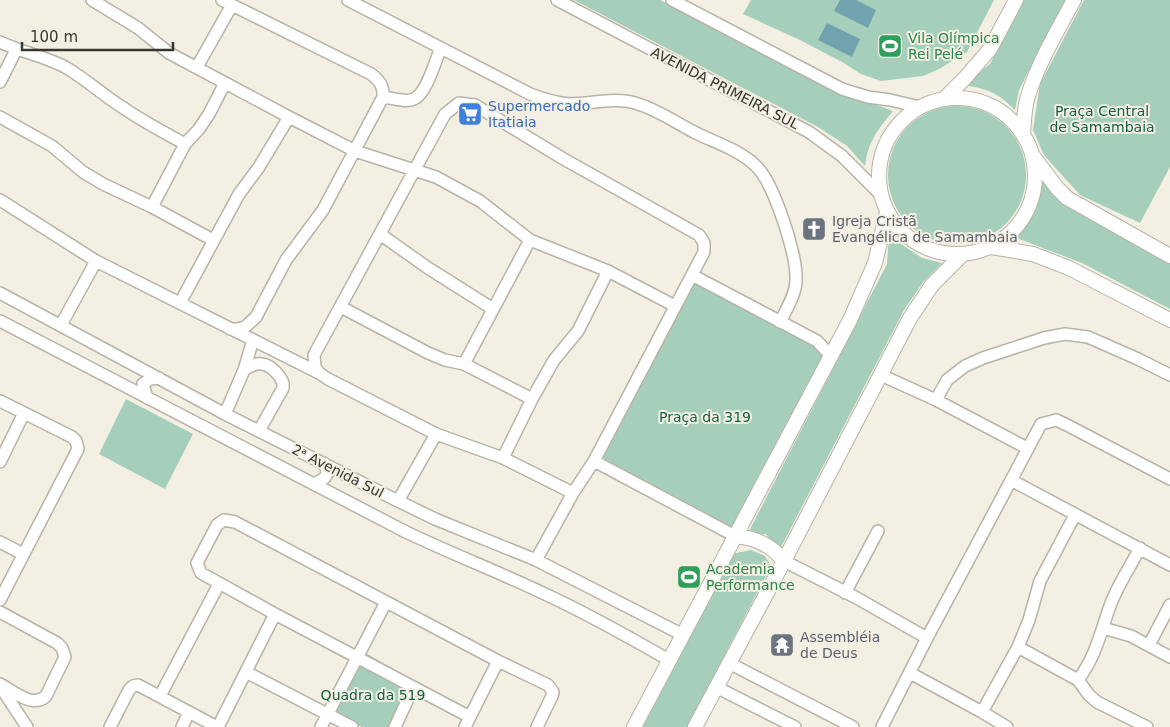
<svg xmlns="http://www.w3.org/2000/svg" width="1170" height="727" font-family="'DejaVu Sans',sans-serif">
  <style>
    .green { fill: #a5cfbb }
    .water { fill: #71a3ae }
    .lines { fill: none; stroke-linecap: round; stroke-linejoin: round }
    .minor-casing { stroke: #b7b3a7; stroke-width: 14 }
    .major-casing { stroke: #b7b3a7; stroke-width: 16 }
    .minor { stroke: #fff; stroke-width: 11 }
    .major { stroke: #fff; stroke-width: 14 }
    .labels { text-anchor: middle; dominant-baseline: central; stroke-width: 4; stroke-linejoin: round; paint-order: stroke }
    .leisure-label { font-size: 14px; fill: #27864d; stroke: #f4efe3; text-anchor: start }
    .street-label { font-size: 14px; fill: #383631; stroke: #f4efe3 }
    .shop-label { font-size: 14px; fill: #366cbe; stroke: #f4efe3; text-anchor: start }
    .park-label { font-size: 14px; fill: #125f44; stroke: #f4efe3 }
    .worship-label { font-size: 14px; fill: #5b616d; stroke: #f4efe3; text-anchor: start }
  </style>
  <rect width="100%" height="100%" fill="#f4efe3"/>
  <path class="green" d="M574,0H660L844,93L893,111C878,129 868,142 865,166L847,146L818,127Z
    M751,0H994L967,52L939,69L923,76L881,81L861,74L844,63L800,40L743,14Z
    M1024,0H1065L1019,90L1015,110C997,92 988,89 963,85L990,64Z
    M1084,0H1170V167L1140,223L1080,195L1044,155L1033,130L1040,84Z
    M888 175a69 69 0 1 1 138 0a69 69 0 1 1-138 0Z
    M1041,179L1073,209L1170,260V309L1082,263L1014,237L1035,209Z
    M889,236L922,258L942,263L923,282L904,310L779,551L766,534L747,535L887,264Z
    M694,271L831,345L734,528L597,455Z
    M126,399L193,434L165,489L99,454Z
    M751,550L765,556L771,566L687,727H642L731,554Z
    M360,650L420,684L397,727H362L327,709Z"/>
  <path class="water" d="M840,0H856L876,10L868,28L834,11Z
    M827,23L860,39L852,57L818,40Z"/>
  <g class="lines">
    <defs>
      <path id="minor" d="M92,0L138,28L169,53L289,117L355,151L436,177L480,201L530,240L608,271L675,306
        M222,0L371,74C379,80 384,86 383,97L323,210L286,260L256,317L245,327L238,329H230
        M348,0L530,94C543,99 555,103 570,104C591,104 615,97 635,103C657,109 676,123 696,133C716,143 740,150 756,166C774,183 797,255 796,280C796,294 786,310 780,322
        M557,0L809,132L842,156L880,194
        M672,0L842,89L868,97L890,100L920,107
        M0,42C21,52 44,56 65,67C86,79 104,96 125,109C144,122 165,133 185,144
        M197,67L232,5
        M0,82L16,50
        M383,97C392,98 406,103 414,99C427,93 435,61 441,48
        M0,117L52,146L83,172L103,184L152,207L213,240
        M0,200L96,261L319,373L328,379L436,434L503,458L573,493
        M152,207L185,144L199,129L209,114L225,83
        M380,234L428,268L493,309
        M692,275L817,341L830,355
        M0,293L225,414L398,501L435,519L536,560L683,635
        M180,303L239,194L259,167L289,117
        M341,307L428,353L445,360L464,364L532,399
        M0,321L406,532C452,554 499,572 545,594C588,614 629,637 669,660
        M61,325L96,261
        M464,364L530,240
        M244,370C249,367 255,363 261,364C270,364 280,375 283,383V388L259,431
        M319,373L315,367L314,355L445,114L459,103L475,105L562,158L699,235L704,243V252L594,461L573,493L536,560
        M881,375L936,400L1027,448
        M147,398L143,384L150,379L159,378
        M936,400L947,380L965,366L983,358L1044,338L1065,334L1088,337L1138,359L1170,375
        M0,401L72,437L76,441L78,449L0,600
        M225,414L244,370L253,340
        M503,458L532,399L554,360L578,331L608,271
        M594,461L735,536
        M0,462L24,413
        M1011,480L1170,565
        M313,484C326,479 330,476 324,463
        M398,501L436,434
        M0,542L23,554
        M784,561L855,597L927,638
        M845,593L878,531
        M0,612L57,643L62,648L65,657L46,696C33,709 13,691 0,684
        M1103,628L1131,636L1170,657
        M1149,645L1170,605
        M1018,647L1078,680L1089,695L1097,702L1147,727
        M729,663L853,727
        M246,672L352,727
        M910,673L982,712L1007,727
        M1078,680C1096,656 1100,634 1110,606C1117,586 1130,567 1140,548
        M0,686L27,727
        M716,687L795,727
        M160,696L219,584
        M982,712L1018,647L1029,620L1040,581L1075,515
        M470,717L275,614L201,573L197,563L217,525L224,520L235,522L498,661L548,685L553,692L552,696L537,727
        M110,727L129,690L133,686L138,685L217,727
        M182,727L189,712
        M218,727L275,614
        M321,727L386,602
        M395,727L413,688
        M465,727L498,661
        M882,727L927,638L1041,424L1056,420L1065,424L1170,479"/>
      <path id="major" d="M879 176a78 78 0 1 1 156 0a78 78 0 1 1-156 0Z
        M944,99L965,78L990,49L1016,0
        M1023,135C1024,122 1024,108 1028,96C1038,63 1058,30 1074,0
        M1033,156L1057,188L1067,198L1170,256
        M991,247L1033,254L1069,268L1170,320
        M735,536C756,538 771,545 784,561
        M634,727L850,320L875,263L887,212
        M695,727L784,561L910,318L932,285L963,254"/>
    </defs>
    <use href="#minor" class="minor-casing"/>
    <use href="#major" class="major-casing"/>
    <use href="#minor" class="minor"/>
    <use href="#major" class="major"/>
  </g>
  <defs>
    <symbol id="stadium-square" viewBox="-11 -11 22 22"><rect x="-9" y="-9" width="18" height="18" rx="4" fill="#2e9e5b" stroke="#f4efe3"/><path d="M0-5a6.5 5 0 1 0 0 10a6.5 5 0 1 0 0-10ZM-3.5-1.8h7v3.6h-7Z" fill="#fff"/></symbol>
    <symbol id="supermarket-square" viewBox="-11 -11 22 22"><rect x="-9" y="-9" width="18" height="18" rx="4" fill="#3f7fe0" stroke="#f4efe3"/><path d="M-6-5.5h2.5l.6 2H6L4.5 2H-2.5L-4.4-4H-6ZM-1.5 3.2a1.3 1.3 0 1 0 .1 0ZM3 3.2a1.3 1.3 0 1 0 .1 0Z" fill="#fff"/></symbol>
    <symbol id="church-square" viewBox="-11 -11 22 22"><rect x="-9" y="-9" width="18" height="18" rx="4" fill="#6b7280" stroke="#f4efe3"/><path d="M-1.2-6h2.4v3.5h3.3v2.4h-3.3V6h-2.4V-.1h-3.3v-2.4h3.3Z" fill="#fff"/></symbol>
    <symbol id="temple-square" viewBox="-11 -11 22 22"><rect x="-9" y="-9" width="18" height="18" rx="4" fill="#6b7280" stroke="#f4efe3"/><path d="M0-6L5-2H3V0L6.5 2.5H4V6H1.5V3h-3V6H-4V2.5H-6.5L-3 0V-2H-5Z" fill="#fff"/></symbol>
  </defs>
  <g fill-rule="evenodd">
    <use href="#stadium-square" x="876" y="32" width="28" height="28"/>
    <use href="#supermarket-square" x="456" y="100" width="28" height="28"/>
    <use href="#church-square" x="800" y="215" width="28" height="28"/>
    <use href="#stadium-square" x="675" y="563" width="28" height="28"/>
    <use href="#temple-square" x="768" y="631" width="28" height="28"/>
  </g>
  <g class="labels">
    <g class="leisure-label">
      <text x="908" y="38">Vila Olímpica<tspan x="908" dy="16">Rei Pelé</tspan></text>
      <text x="706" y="569">Academia<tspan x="706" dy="16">Performance</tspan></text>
    </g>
    <g class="street-label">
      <text transform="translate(725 88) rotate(27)">AVENIDA PRIMEIRA SUL</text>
      <text transform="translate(338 471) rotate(27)">2ᵃ Avenida Sul</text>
    </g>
    <g class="shop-label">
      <text x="488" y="106">Supermercado<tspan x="488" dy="16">Itatiaia</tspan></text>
    </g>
    <g class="park-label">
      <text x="1102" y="111">Praça Central<tspan x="1102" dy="16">de Samambaia</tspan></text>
      <text x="705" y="417">Praça da 319</text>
      <text x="373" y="695">Quadra da 519</text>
    </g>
    <g class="worship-label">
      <text x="832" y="221">Igreja Cristã<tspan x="832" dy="16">Evangélica de Samambaia</tspan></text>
      <text x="800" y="637">Assembléia<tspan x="800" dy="16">de Deus</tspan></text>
    </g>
  </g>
  <path d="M22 42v8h151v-8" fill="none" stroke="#383631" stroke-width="2.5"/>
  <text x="30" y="42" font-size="15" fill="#383631" stroke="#f4efe3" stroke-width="4" paint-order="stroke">100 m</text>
</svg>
